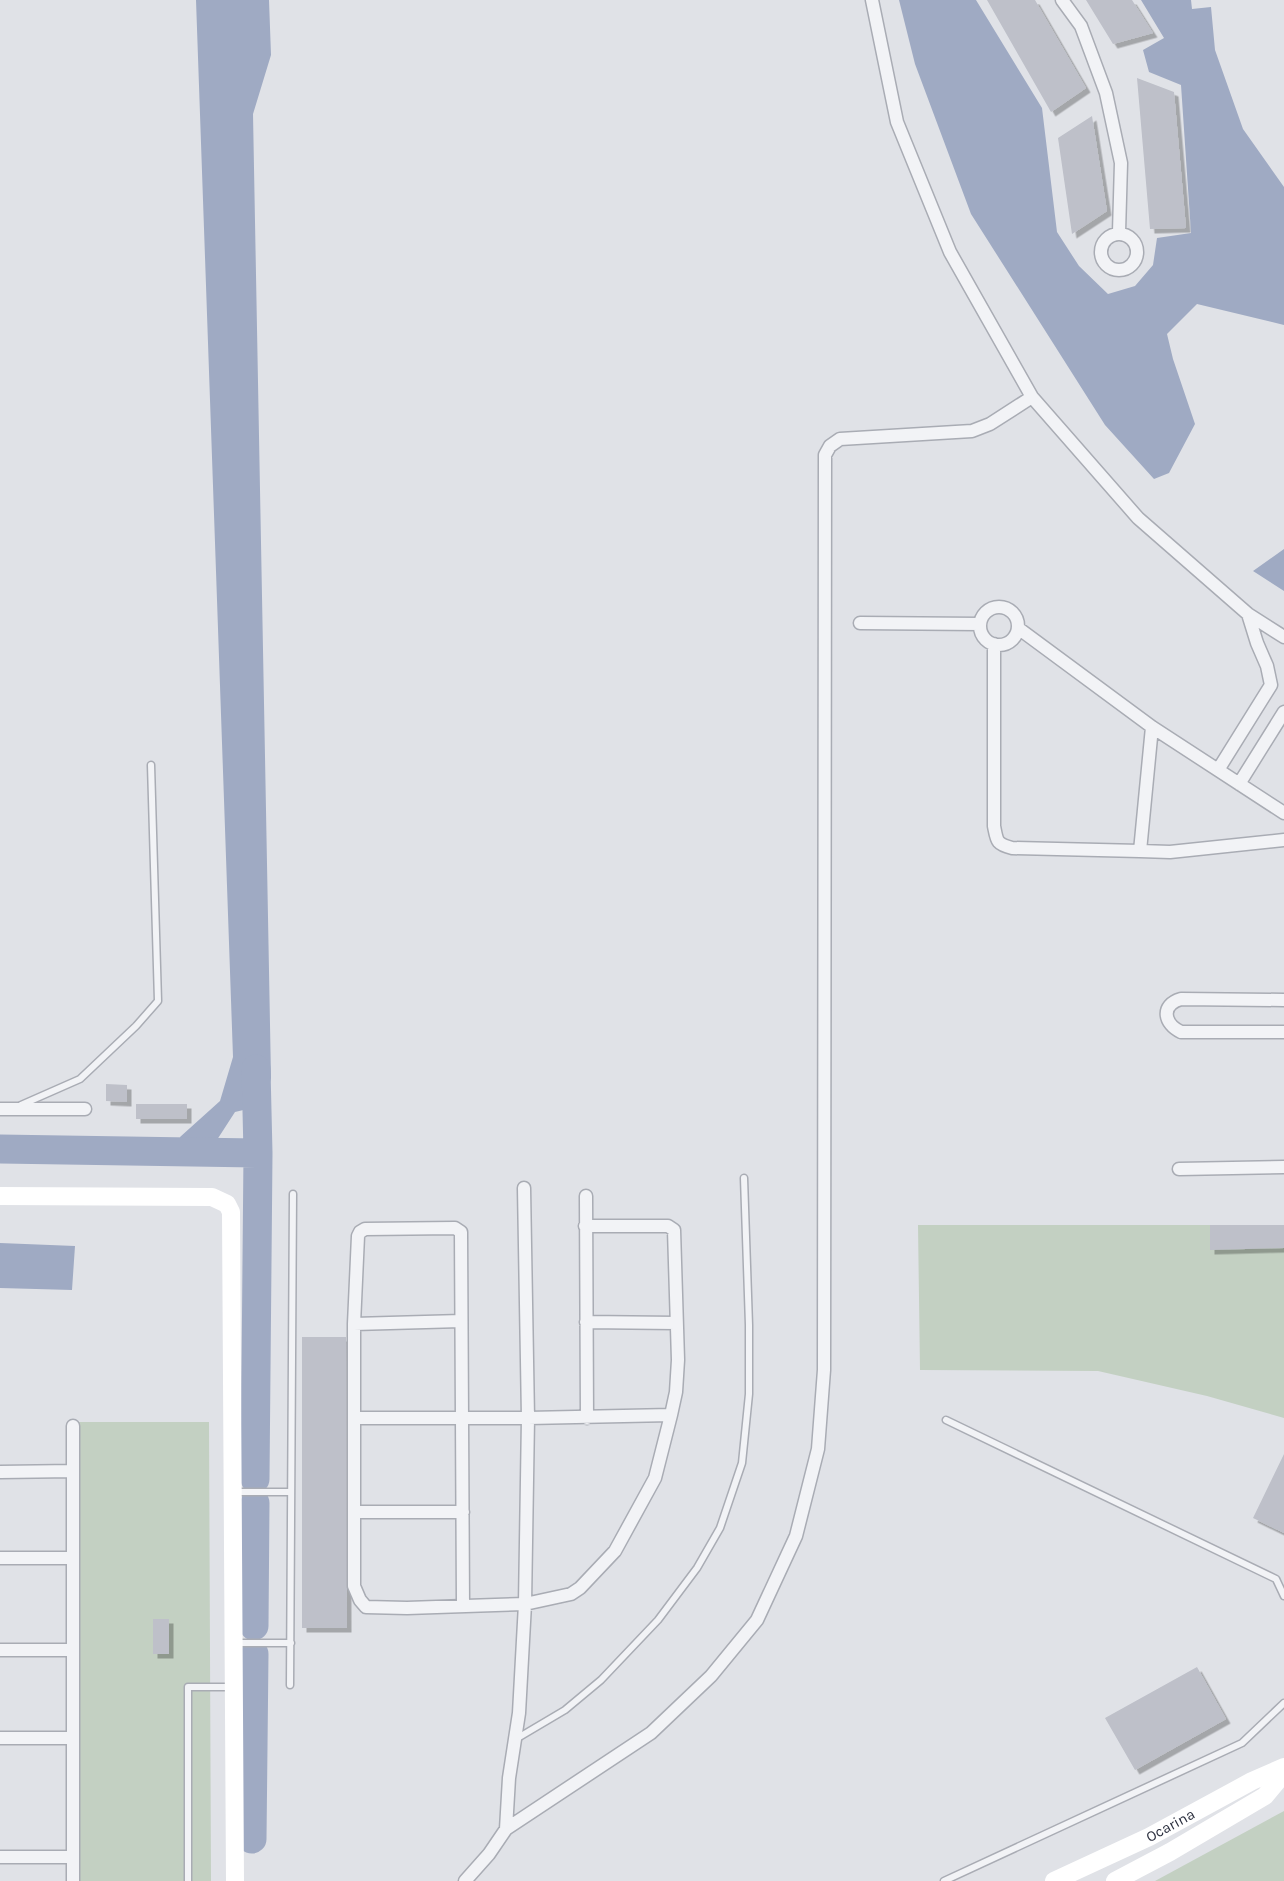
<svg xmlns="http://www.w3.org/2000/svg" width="1284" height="1881" font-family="Karla,sans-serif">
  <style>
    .green { fill: #c3d0c2 }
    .water { fill: #9faac3 }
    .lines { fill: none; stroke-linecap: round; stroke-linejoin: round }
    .river { stroke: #9faac3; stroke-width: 29 }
    .building { fill: #bec0c9; filter: url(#shadow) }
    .lane-casing { stroke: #a9acb4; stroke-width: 9 }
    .street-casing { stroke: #a9acb4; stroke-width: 15 }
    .lane { stroke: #f2f3f6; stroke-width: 6 }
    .street { stroke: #f2f3f6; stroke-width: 12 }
    .secondary { stroke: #fff; stroke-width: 18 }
    .labels { text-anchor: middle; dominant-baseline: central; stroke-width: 4; stroke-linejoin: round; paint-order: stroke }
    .street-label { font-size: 15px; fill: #2a2e3d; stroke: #eff1f5 }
  </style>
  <defs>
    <filter id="shadow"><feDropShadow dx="4.5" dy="4.5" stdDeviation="0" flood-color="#0004"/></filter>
  </defs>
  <rect width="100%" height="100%" fill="#e0e2e7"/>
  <path class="green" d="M918,1225H1284V1418L1207,1396L1098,1371L920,1370Z
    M78,1422H209L211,1881H80Z
    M1284,1811V1881H1155Z"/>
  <path class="water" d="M196,0H269L271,55L253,114L271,1078L265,1105L235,1112L213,1146L214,1165H183L180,1137L220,1101L233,1057Z
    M899,0H976L1042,108L1057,232L1079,266L1108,294L1135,286L1153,265L1157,238L1191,233L1181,85L1149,72L1143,50L1164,38L1141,0H1191L1192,9L1211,7L1215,50L1243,129L1284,187V325L1197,304L1167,334L1173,359L1195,424L1169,473L1154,479L1105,425L971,214L915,64Z
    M1284,549V591L1253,571Z
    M0,1243L75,1246L72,1290L0,1288Z"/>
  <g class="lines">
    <path class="river" d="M0,1149L258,1153
      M255,1479L258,1153L256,1069
      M254,1626L255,1503
      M252,1839L254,1654"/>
  </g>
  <path class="building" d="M987,0H1035L1086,88L1051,112Z
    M1086,0H1132L1153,33L1113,44Z
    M1137,78L1174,92L1186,228L1150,229Z
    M1092,116L1107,211L1072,234L1058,138Z
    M106,1084L127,1085V1102L106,1101Z
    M136,1104H187V1119H136Z
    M1210,1225H1284V1248L1210,1250Z
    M302,1337H346L347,1628H302Z
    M1284,1454V1533L1253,1518Z
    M153,1619H169V1654H153Z
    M1197,1667L1226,1719L1135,1770L1105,1718Z"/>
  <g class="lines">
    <defs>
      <path id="lane" d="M21,1105L80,1079L136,1026L158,1001L151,765
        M946,1420L1276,1579L1284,1596
        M235,1492H291
        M235,1643H291
        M290,1685L293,1194
        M516,1739L565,1710L601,1680L658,1620L697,1568L720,1528L742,1463L749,1394V1325L744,1178
        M188,1881V1687H233
        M944,1881L1242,1743L1284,1703"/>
      <path id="street" d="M872,0L897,122L950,252L1032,397L1138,518L1248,614L1284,637
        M1062,0L1081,26L1106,93L1121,163L1119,232
        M1101 252a18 18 0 1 1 36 0a18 18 0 1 1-36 0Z
        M980 626a19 19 0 1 1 38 0a19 19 0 1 1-38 0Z
        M860,623L980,624
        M1018,628L1152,727L1284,813
        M994,644V826C997,841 996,844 1012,848L1140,851
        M1152,727L1140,851L1170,852L1284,840
        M1218,770L1271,685L1267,666L1257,643L1248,614
        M1239,784L1284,712
        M1284,1000L1181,999C1160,1005 1164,1024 1181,1032H1284
        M0,1109H85
        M1179,1169L1284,1167
        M524,1188L528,1418L525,1604L571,1594L580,1588L615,1551L655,1478L671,1415
        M586,1196L587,1418
        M586,1322L676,1323
        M354,1324L461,1321
        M355,1418H528L671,1415L676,1392L678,1360L674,1230L668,1226H585
        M0,1472L73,1471
        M355,1512H463
        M0,1558H73
        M463,1605L461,1232L455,1228L365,1229L360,1232L358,1236L354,1324V1586L360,1600L366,1607L407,1608L525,1604L519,1713L509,1778L506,1829
        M0,1650H73
        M0,1738H73
        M0,1857H73
        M73,1881V1426
        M465,1881L489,1854L506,1829L651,1733L711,1676L757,1620L796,1536L818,1449L824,1370L825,455L830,446L840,439L972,431L990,424L1032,397"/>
    </defs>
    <use href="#lane" class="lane-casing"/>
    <use href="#street" class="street-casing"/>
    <use href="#lane" class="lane"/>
    <use href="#street" class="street"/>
    <g class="secondary">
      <path d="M0,1196L212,1197L227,1204L231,1212L235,1881"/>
      <path id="s1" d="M1054,1881L1149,1837L1252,1781L1284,1767"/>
      <path d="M1115,1881L1170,1852L1265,1796L1284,1773"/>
    </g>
  </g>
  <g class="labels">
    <g class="street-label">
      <text stroke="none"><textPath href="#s1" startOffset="129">Ocarina</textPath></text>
    </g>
  </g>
</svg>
